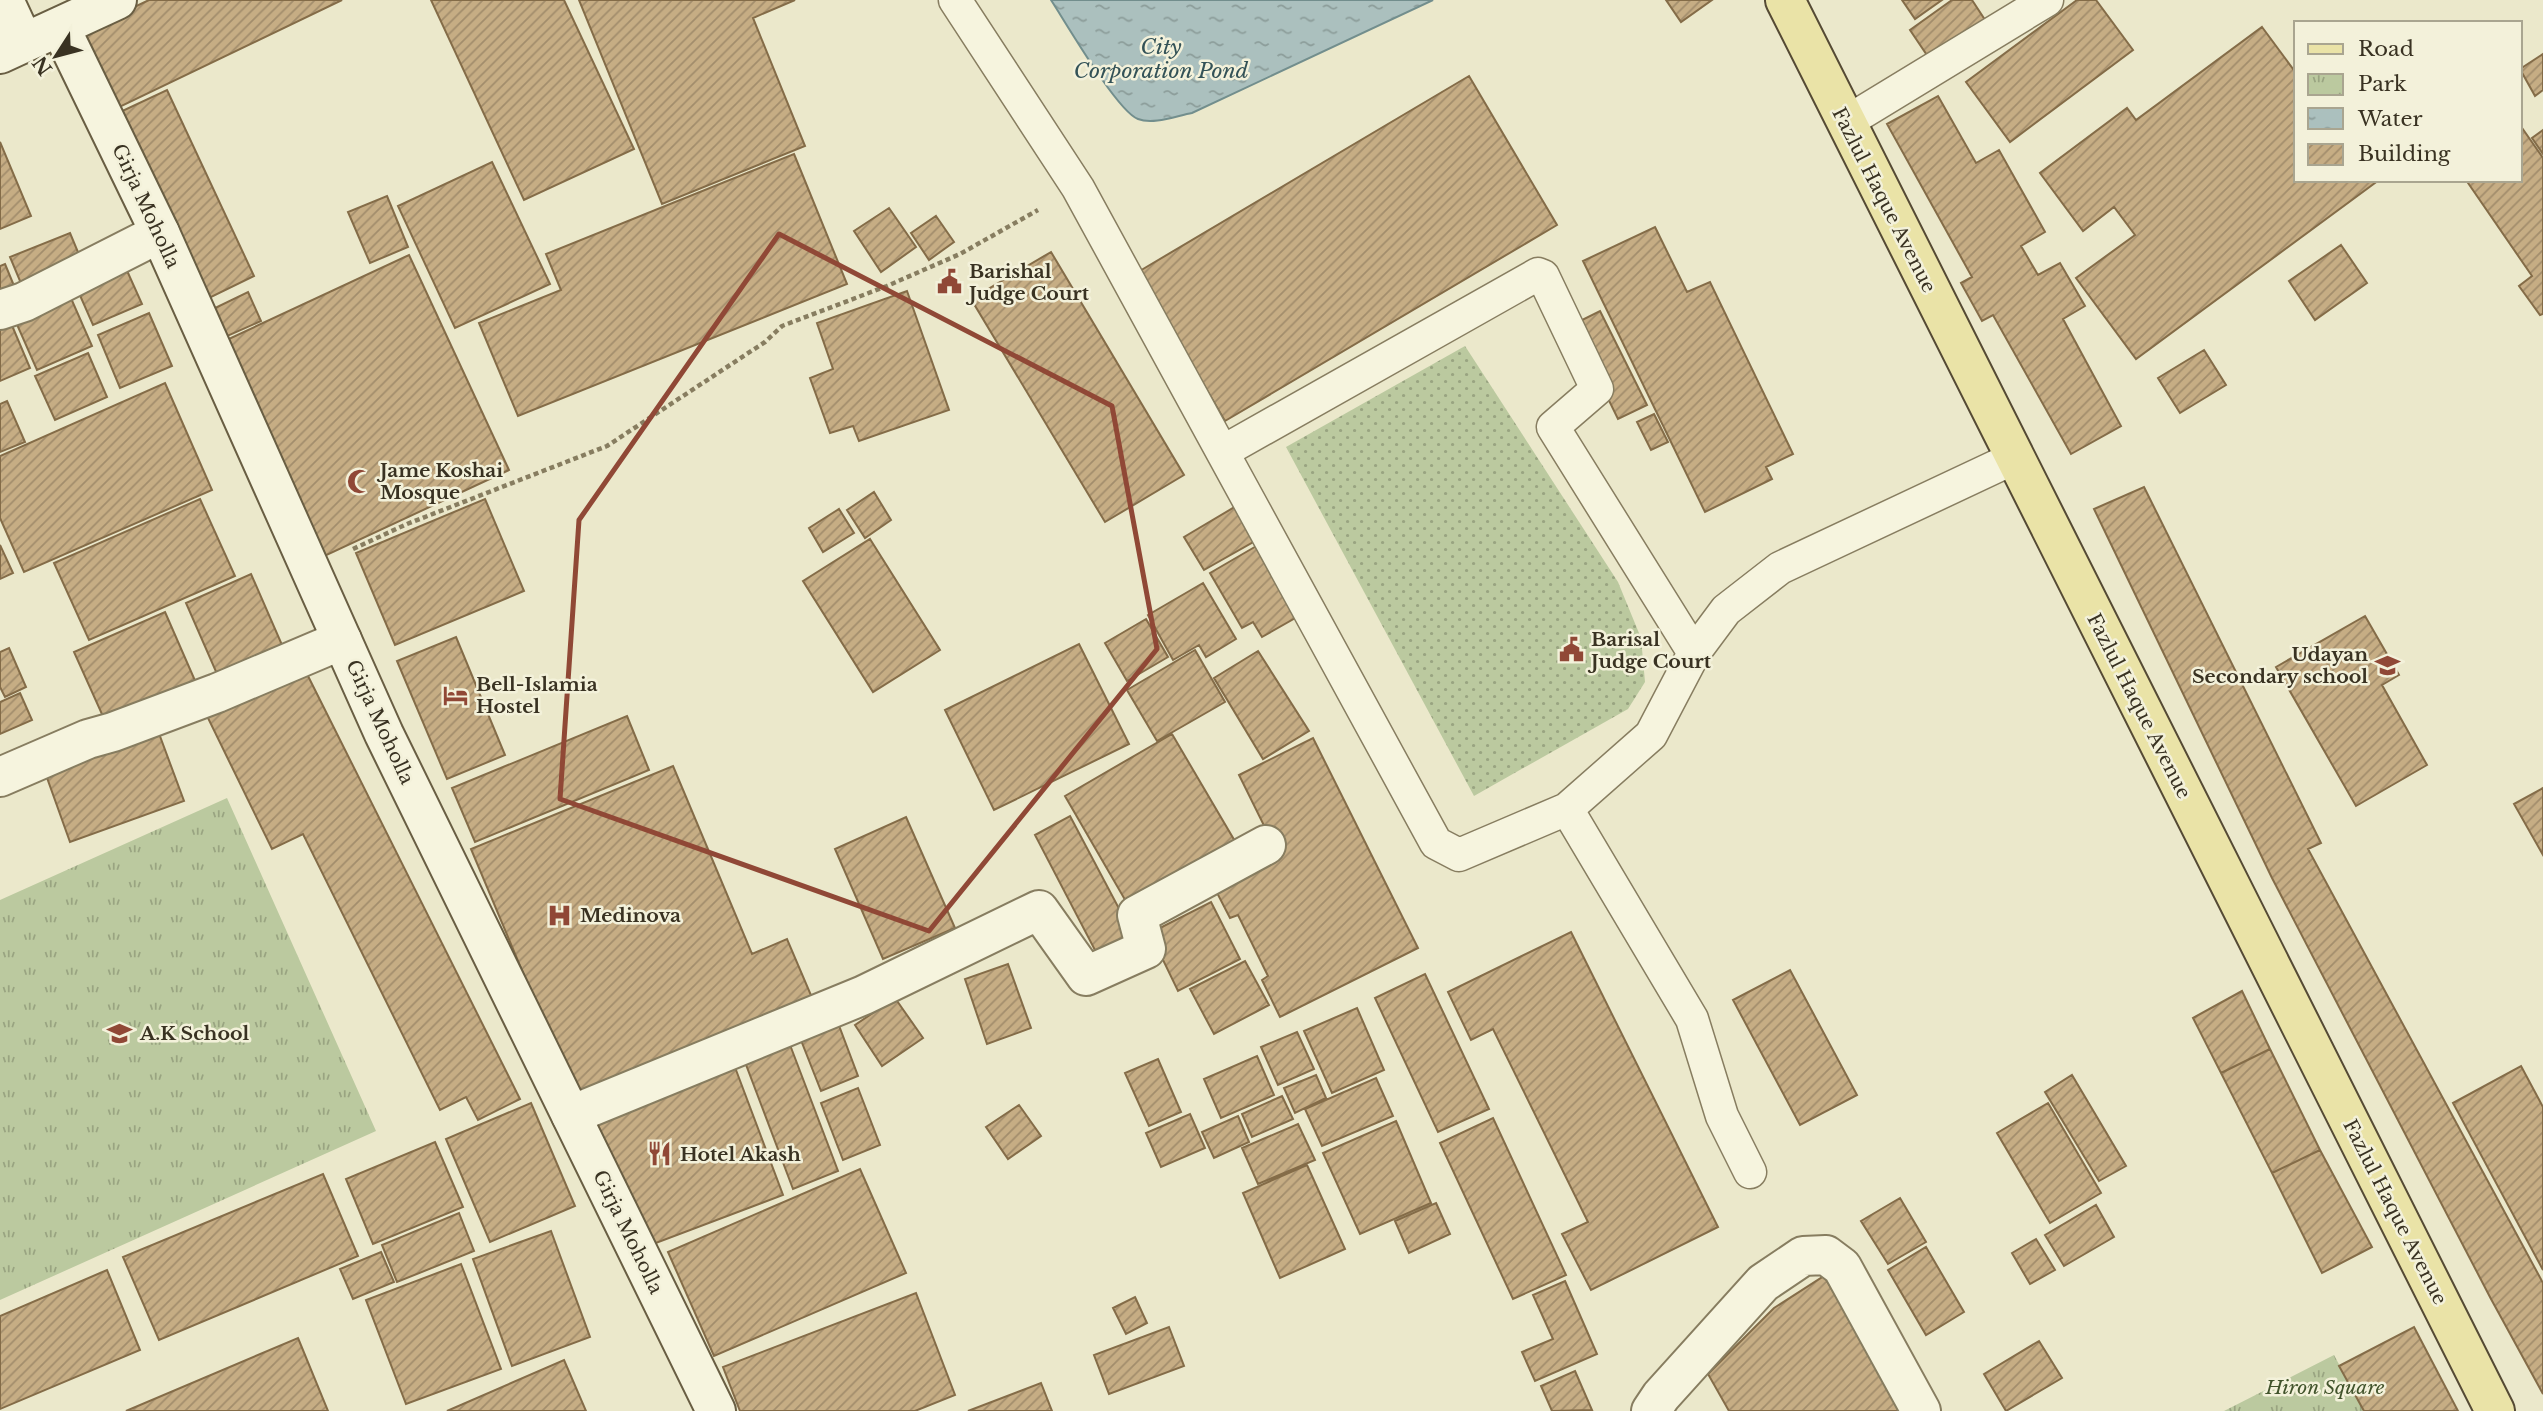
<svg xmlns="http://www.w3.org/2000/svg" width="2543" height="1411" font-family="'Libre Baskerville',serif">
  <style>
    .grass { fill: url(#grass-dots) }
    .park { fill: url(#park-tufts) }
    .water { fill: url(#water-ripples); stroke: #728e8d; stroke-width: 2 }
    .building { fill: url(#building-hatch); stroke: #846c48; stroke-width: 2 }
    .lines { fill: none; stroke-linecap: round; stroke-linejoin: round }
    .lane-casing { stroke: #877d60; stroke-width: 35 }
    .street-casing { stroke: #877d60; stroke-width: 42 }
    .secondary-casing { stroke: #695e43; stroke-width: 42 }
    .primary-casing { stroke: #554a34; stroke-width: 42 }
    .path { stroke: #877d60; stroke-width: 4.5; stroke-dasharray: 5 3.5; stroke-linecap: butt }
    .lane { stroke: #f6f4de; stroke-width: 32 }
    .street { stroke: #f6f4de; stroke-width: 38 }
    .secondary { stroke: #f6f4de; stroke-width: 38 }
    .primary { stroke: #eae3a7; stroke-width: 38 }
    .marked { fill: none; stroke: #904836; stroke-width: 5; stroke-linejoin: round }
    .labels { text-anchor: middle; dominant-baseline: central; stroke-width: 5; stroke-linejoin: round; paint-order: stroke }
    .street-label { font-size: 19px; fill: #393222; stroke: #f3f1da }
    .poi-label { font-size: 19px; font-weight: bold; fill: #393222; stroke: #f3f1da; text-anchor: start }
    .park-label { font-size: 19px; font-style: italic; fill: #41532b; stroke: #f3f1da }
    .water-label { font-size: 21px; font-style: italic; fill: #335257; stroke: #f3f1da }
  </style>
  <defs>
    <pattern id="grass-dots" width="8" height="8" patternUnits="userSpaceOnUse" patternTransform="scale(1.75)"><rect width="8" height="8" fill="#bbc99f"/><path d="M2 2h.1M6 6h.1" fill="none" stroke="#99a481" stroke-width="1.8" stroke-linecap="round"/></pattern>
    <pattern id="park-tufts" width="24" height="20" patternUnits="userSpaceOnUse" patternTransform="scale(1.75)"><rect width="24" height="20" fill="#bbc99f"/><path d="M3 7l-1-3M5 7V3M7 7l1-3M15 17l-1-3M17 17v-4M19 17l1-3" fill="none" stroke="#99a481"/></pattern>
    <pattern id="water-ripples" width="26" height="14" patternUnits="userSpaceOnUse" patternTransform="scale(1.75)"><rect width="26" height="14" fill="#abc0be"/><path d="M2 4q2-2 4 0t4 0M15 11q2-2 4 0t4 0" fill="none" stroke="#8c9d9a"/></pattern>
    <pattern id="building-hatch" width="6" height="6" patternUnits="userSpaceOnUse" patternTransform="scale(1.75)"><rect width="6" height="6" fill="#c6ad84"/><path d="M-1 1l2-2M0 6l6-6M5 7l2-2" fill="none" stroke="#a28d6c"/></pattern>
  </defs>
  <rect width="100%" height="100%" fill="#ebe8cb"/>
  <path class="grass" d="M1465,346L1618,582L1641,638L1645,682L1628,709L1474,796L1286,447Z"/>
  <path class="park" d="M227,798L376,1131L0,1300V900Z
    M2334,1355L2364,1411H2224Z"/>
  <path class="water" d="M1051,0H1433L1192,113C1176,116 1153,125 1138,119C1117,111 1066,23 1051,0Z"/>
  <path class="building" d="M149,0H342L109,112L73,36Z
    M431,0H564L634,149L524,200Z
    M579,0H795L753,18L805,146L662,204Z
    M1666,0H1712L1681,22Z
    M1902,0H1942L1915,19Z
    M1952,0H1972L1989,26L1933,64L1910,30Z
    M2077,0H2096L2133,50L2010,142L1966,82Z
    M2262,27L2296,73V180H2379L2136,359L2076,278L2135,235L2114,207L2083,231L2040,173L2127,108L2136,120Z
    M2543,54V90L2535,96L2520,69Z
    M1469,76L1557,225L1225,421L1138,272Z
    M167,90L254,276L205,300L118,113Z
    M1938,96L1976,163L1999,150L2045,232L2021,246L2038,275L2060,263L2085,306L2063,319L2121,426L2071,454L1993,315L1982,321L1961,283L1972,277L1887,124Z
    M2520,125L2543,158V314L2540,315L2519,286L2532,276L2466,180H2520Z
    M2543,130V154L2532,138Z
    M0,142L31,216L0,229Z
    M794,154L847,284L518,416L479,323L561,290L546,254Z
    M492,162L550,284L455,328L398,206Z
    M387,196L408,247L370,263L348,212Z
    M889,208L916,247L881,272L854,231Z
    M936,216L954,242L929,260L911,233Z
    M1655,227L1687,292L1710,282L1793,454L1766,467L1772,479L1705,512L1583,261Z
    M70,233L85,269L25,293L10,257Z
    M2341,245L2367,283L2315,320L2289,281Z
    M1051,252L1184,475L1105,522L971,299Z
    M409,255L509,470L318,559L218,344Z
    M5,264L17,293L0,300V266Z
    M124,264L142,304L93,325L75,284Z
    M907,291L949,410L859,441L853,426L830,433L810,378L833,369L817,323Z
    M248,292L261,321L225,337L213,309Z
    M70,296L92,346L37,370L15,320Z
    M1600,311L1647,405L1618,419L1572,325Z
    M149,313L172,366L120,388L98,335Z
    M8,316L30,368L0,381V320Z
    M2204,350L2226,385L2180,413L2158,378Z
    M88,353L107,397L55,420L35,376Z
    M165,383L212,490L24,572L0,518V456Z
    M7,401L25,442L0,452V404Z
    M1654,414L1668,442L1651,450L1637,422Z
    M2144,487L2321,843L2308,849L2543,1283V1394L2491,1299L2272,878L2094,509Z
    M874,492L891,520L865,538L847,510Z
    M200,499L235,576L89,640L54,563Z
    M485,499L524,591L395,645L356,553Z
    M1243,502L1262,537L1204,570L1184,537Z
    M839,509L854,533L823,552L809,528Z
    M870,539L940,650L873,692L803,581Z
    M1265,541L1306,612L1262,637L1253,622L1242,628L1210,573Z
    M0,545L13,573L0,579Z
    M251,574L289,661L224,690L186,603Z
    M1203,583L1236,639L1206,657L1199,645L1173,660L1148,615Z
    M165,612L200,692L110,732L74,652Z
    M2365,616L2399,675L2382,685L2427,765L2356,806L2276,667Z
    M1146,619L1168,657L1127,681L1105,643Z
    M456,637L505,755L447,779L397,661Z
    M1079,644L1129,744L994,810L945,710Z
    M9,648L26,687L5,697L0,687V652Z
    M1195,650L1225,702L1157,741L1127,690Z
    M1258,651L1309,731L1263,759L1214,678Z
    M304,668L520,1099L478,1120L466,1097L440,1110L303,834L272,849L207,716Z
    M20,693L32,720L0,734V702Z
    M627,716L649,770L475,842L452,788Z
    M154,720L184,801L70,842L41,761Z
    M1172,734L1236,843L1128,905L1065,796Z
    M1313,738L1418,948L1280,1017L1262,980L1268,976L1238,915L1230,918L1214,887L1278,854L1239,775Z
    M673,766L752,954L787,939L816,1007L579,1106L471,849Z
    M2543,788V855L2514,804Z
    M1070,816L1133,935L1097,954L1035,835Z
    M906,817L955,928L883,959L835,849Z
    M1211,902L1240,959L1178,991L1150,933Z
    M1571,932L1718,1227L1591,1290L1562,1234L1588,1222L1493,1029L1471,1040L1448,992Z
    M1245,961L1269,1005L1214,1034L1190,989Z
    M1008,964L1031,1028L987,1044L965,979Z
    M1790,970L1857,1095L1800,1125L1733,1000Z
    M1425,974L1489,1109L1438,1132L1375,998Z
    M2242,991L2270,1049L2221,1073L2193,1018Z
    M895,998L923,1038L882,1066L855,1025Z
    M1357,1008L1384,1070L1332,1093L1304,1031Z
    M835,1015L858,1076L821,1091L797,1030Z
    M1297,1032L1314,1069L1278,1085L1261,1047Z
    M787,1037L838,1171L793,1189L742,1054Z
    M2270,1049L2320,1150L2272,1173L2221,1073Z
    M1257,1056L1274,1095L1221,1118L1204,1079Z
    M1158,1059L1181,1112L1149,1126L1125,1073Z
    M733,1062L783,1195L640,1249L589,1117Z
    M2521,1066L2543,1107V1270L2453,1103Z
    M1316,1075L1326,1098L1295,1113L1284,1088Z
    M2072,1075L2126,1166L2099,1181L2045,1092Z
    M1376,1078L1393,1116L1322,1146L1305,1109Z
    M858,1088L880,1145L843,1160L821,1103Z
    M1282,1096L1293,1119L1252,1137L1242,1114Z
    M531,1103L575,1206L490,1242L446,1139Z
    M2048,1103L2101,1193L2050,1223L1997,1133Z
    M1019,1105L1041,1136L1008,1159L986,1127Z
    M1190,1114L1205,1148L1161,1167L1146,1133Z
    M1238,1116L1249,1142L1214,1158L1202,1132Z
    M1493,1118L1566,1275L1513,1299L1440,1143Z
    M1396,1121L1431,1203L1360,1234L1323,1153Z
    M1298,1124L1315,1160L1258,1184L1242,1148Z
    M435,1142L463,1207L373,1244L346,1179Z
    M2320,1150L2372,1247L2322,1273L2272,1173Z
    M1307,1165L1345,1249L1280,1278L1243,1193Z
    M860,1169L906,1273L714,1356L668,1252Z
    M323,1174L358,1256L159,1340L123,1257Z
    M1900,1198L1926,1242L1888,1264L1861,1221Z
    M1436,1203L1450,1234L1409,1253L1395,1221Z
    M2096,1205L2114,1237L2064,1266L2045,1235Z
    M459,1213L474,1251L397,1282L382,1245Z
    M551,1231L590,1337L512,1366L473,1259Z
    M2036,1239L2055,1270L2030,1284L2012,1253Z
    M1926,1247L1964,1312L1926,1335L1888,1270Z
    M381,1252L394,1282L353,1299L340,1269Z
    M461,1264L501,1369L406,1404L366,1300Z
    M107,1270L140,1350L0,1409V1316Z
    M1824,1276L1903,1411H1729L1708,1374L1774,1308Z
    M1565,1281L1597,1354L1535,1381L1522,1352L1553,1339L1533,1295Z
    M916,1293L955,1395L915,1411H740L723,1367Z
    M1135,1297L1147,1323L1126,1334L1113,1308Z
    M1169,1327L1184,1366L1109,1394L1094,1355Z
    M2414,1327L2458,1411H2364L2339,1366Z
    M298,1338L328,1411H126Z
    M2039,1341L2062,1378L2006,1411L1984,1374Z
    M564,1360L586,1411H447Z
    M1575,1371L1592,1410L1552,1411L1541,1386Z
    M1041,1383L1052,1411H968Z"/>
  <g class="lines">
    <defs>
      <path id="lane" d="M955,0L1078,188L1436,843L1459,855L1567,809L1651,735L1694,653L1726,610L1780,568L2014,458
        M1845,123L2047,0
        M1224,451L1538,274L1543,276L1597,389L1553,427L1694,653
        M1567,809L1692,1019L1722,1116L1750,1172"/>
      <path id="street" d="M0,310L24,302L160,233
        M0,777L88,739L113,732L217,693L342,640
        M571,1115L864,995L1039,910L1086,976L1146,949L1137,915L1266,845
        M1651,1411L1661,1396L1763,1283L1803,1256L1826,1255L1842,1267L1921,1411"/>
      <path id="secondary" d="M4,0L24,43
        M60,27L160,233L384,734L716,1411
        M0,54L117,0"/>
      <path id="primary" d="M1785,0L2495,1411"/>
    </defs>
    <use href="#lane" class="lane-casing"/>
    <use href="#street" class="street-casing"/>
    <use href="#secondary" class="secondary-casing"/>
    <use href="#primary" class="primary-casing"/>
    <path class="path" d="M353,549L407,524L607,446L765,342L782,326L887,286L960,254L1038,210"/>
    <use href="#lane" class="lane"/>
    <use href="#street" class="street"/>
    <use href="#secondary" class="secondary"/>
    <use href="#primary" class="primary"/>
  </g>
  <path class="marked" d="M779,234L1112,406L1157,649L929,931L560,799L579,520Z"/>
  <defs>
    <symbol id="civic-bare" viewBox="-9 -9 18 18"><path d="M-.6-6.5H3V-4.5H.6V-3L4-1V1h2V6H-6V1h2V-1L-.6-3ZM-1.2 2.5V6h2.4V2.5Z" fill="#904836" stroke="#f3f1da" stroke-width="2.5" paint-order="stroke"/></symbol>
    <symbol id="mosque-bare" viewBox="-9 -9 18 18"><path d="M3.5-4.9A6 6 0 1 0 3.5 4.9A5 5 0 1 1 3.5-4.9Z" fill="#904836" stroke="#f3f1da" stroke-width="2.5" paint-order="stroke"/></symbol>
    <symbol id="school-bare" viewBox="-9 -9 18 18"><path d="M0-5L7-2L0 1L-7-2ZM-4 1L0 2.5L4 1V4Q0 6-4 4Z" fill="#904836" stroke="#f3f1da" stroke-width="2.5" paint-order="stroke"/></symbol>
    <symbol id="hotel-bare" viewBox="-9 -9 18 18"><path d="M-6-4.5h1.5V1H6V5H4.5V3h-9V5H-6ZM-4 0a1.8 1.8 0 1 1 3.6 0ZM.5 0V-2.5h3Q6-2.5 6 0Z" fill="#904836" stroke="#f3f1da" stroke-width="2.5" paint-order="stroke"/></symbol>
    <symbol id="hospital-bare" viewBox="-9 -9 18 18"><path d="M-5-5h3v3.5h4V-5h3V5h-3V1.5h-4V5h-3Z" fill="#904836" stroke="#f3f1da" stroke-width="2.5" paint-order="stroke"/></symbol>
    <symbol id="restaurant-bare" viewBox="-9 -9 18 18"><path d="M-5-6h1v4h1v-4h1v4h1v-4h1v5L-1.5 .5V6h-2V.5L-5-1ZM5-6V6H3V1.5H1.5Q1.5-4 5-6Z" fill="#904836" stroke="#f3f1da" stroke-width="2.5" paint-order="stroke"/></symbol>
  </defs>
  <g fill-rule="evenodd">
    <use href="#civic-bare" x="932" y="264" width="35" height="35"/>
    <use href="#mosque-bare" x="342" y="464" width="35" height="35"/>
    <use href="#civic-bare" x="1554" y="632" width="35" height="35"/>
    <use href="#school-bare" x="2370" y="648" width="35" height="35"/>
    <use href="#hotel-bare" x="438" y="678" width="35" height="35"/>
    <use href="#hospital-bare" x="542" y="898" width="35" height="35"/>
    <use href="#school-bare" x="102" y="1016" width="35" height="35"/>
    <use href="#restaurant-bare" x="642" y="1136" width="35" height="35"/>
  </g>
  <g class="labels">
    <g class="street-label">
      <text transform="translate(1884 200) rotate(63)">Fazlul Haque Avenue</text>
      <text transform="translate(146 206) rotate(65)">Girja Moholla</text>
      <text transform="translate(2139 706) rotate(63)">Fazlul Haque Avenue</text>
      <text transform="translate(380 722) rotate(65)">Girja Moholla</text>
      <text transform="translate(2395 1212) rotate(63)">Fazlul Haque Avenue</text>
      <text transform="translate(628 1232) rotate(64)">Girja Moholla</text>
    </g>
    <g class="poi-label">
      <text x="969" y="271">Barishal<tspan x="969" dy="22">Judge Court</tspan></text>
      <text x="380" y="470">Jame Koshai<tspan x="380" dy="22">Mosque</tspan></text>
      <text x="1591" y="639">Barisal<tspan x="1591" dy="22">Judge Court</tspan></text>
      <text x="2368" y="654" text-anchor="end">Udayan<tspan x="2368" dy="22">Secondary school</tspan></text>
      <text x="476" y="684">Bell-Islamia<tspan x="476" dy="22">Hostel</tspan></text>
      <text x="580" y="915">Medinova</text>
      <text x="140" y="1033">A.K School</text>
      <text x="680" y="1154">Hotel Akash</text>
    </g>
    <g class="park-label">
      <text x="2325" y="1387">Hiron Square</text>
    </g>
    <g class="water-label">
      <text x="1161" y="47">City<tspan x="1161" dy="24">Corporation Pond</tspan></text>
    </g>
  </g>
  <rect x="2294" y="21" width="228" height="161" fill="#f3f1da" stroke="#a9a590" stroke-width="2"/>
  <rect x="2308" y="44" width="35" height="10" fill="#eae3a7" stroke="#a9a590" stroke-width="2"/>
  <text x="2358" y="56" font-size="21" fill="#393222">Road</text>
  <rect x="2308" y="74" width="35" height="21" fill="url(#park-tufts)" stroke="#a9a590" stroke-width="2"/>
  <text x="2358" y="91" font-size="21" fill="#393222">Park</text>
  <rect x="2308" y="108" width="35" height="21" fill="url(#water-ripples)" stroke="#a9a590" stroke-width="2"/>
  <text x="2358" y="126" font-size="21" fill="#393222">Water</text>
  <rect x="2308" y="144" width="35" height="21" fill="url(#building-hatch)" stroke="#a9a590" stroke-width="2"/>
  <text x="2358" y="161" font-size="21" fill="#393222">Building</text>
  <g transform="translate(56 56) rotate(234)" stroke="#f3f1da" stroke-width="5" paint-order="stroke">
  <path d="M0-5L12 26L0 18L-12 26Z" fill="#393222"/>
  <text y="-10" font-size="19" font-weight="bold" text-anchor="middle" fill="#393222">N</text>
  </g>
</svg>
